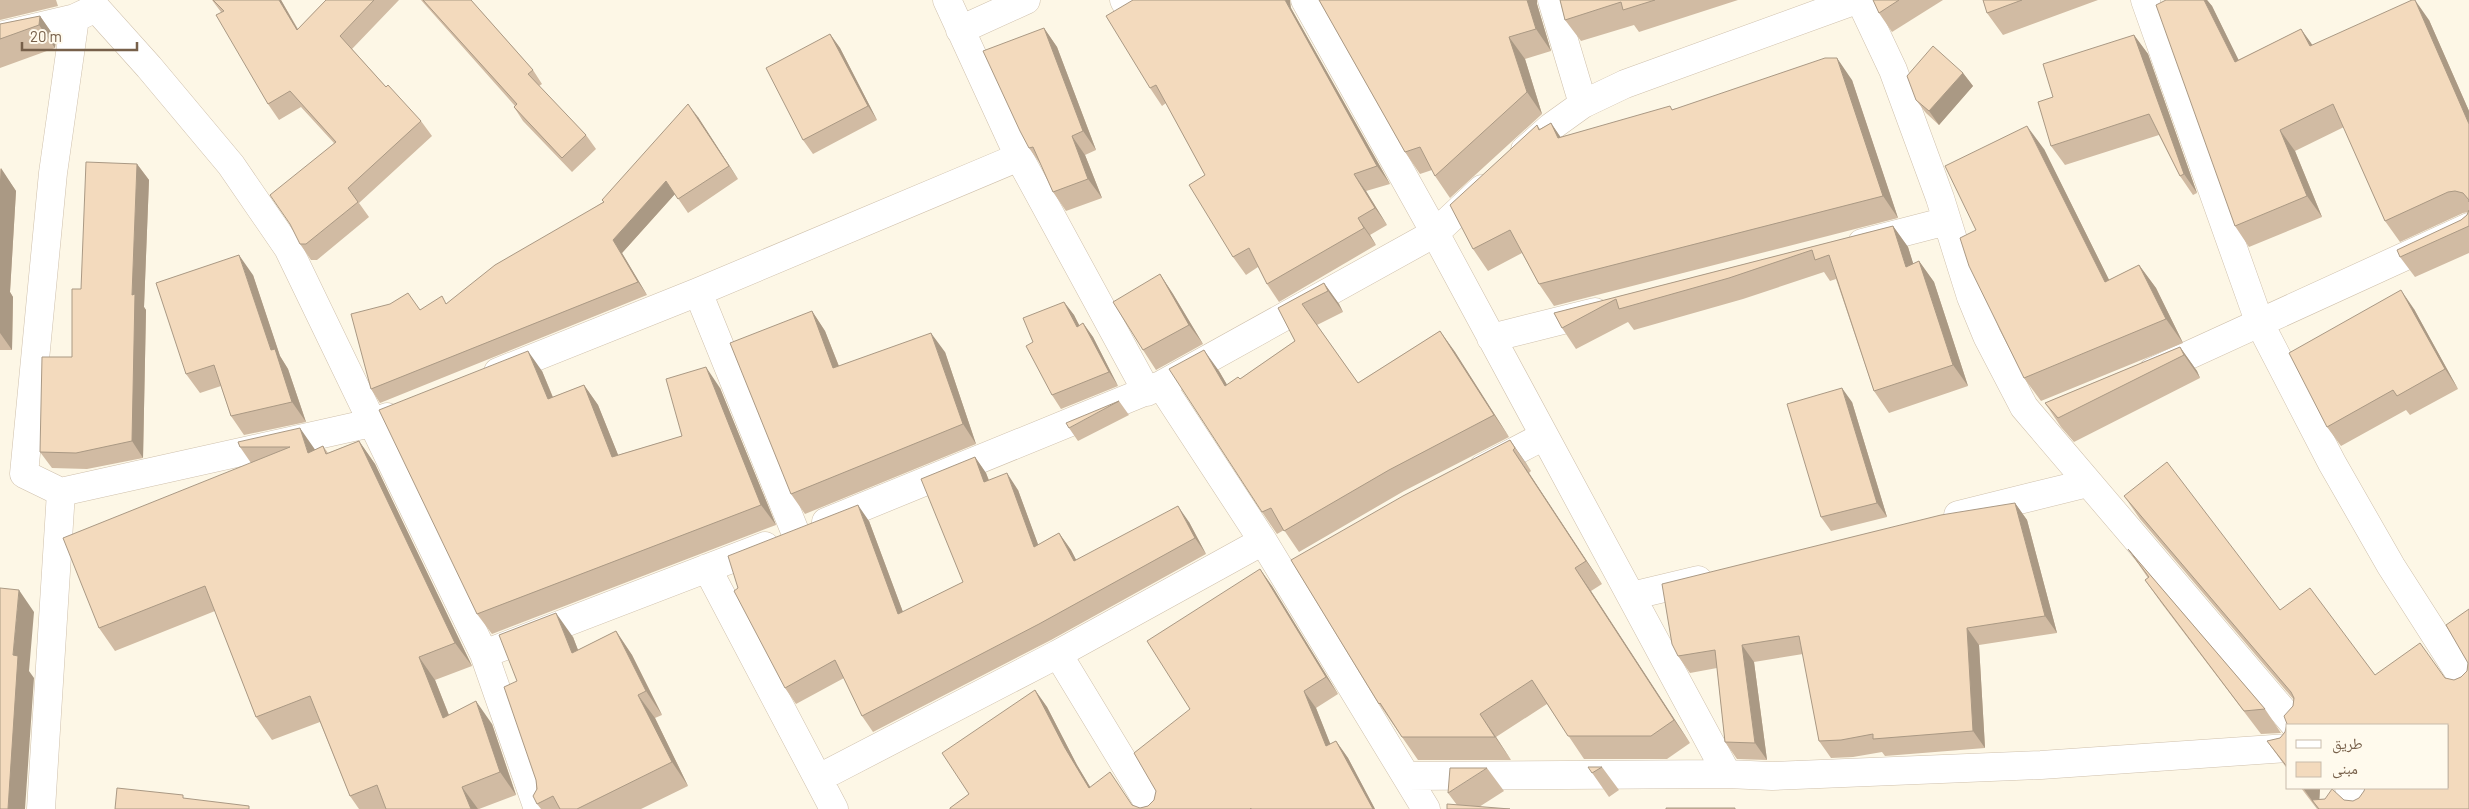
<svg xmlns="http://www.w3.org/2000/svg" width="2469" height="809" font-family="Barlow,'Noto Naskh Arabic',sans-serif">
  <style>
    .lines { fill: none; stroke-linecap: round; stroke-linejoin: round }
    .minor-casing { stroke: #cfc0ac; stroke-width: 29 }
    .minor { stroke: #fff; stroke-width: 28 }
    .wall { fill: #d1bba3 }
    .shaded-wall { fill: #aa9984 }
    .building { fill: #f3dabd; stroke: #aa9984 }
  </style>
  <rect width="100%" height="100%" fill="#fdf7e6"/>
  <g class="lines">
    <defs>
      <path id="minor" d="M947,0L1019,157L1147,392
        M1124,0L1125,2L1128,0
        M1305,0L1435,233L1727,774
        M1552,0L1583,104
        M1860,0L1893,70L1940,198L1971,297L1987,336L2024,407L2295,725
        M2145,0L2260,324L2332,463L2391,566L2469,688
        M960,30L1026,0
        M0,36L75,18L96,8L149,67L231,165L288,248L484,654L538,809
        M1525,150L1551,127L1583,104L1625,84L1856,0
        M1862,243L1947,221
        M698,292L796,534
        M1491,338L1595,312
        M498,372L698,292L1019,157
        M2152,372L2469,227
        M1161,385L1263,541L1426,809
        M1483,468L1544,436
        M61,492L371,423L387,417
        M1958,515L2088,483
        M826,522L1161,385L1435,233L1482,189
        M707,568L834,809
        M1631,596L1698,580
        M484,654L765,546
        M1058,654L1152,809
        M1406,776L1727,774L1772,776L2041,765L2288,748
        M819,778L1058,654L1263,541
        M2349,788L2366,809
        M41,809L61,492L24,474L53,173L75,18"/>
    </defs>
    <use href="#minor" class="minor-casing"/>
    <use href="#minor" class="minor"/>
  </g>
  <path class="wall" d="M0,0H56L58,6L0,20Z
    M212,0H281L298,29L326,0H399L352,49L386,87L421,121L432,136L359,203L369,217L317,260H311L300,244L334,143L301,107L279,120L268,104L221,12Z
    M421,0H471L533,70L542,84L539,86L586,135L596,149L572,172L523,121L514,107L515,106Z
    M1319,0H1537V4L1551,51L1525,59L1542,114L1450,198L1435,176L1432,170L1420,174L1405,152Z
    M1560,0H1738L1639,32L1634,25L1581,41L1565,20Z
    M1873,0H1943L1892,32L1879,13Z
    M1983,0H2098L2003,35L1987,13Z
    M2166,0H2207L2212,6L2238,60L2301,29L2312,45L2429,20L2469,111V253L2415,277L2400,257L2461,220L2467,215L2468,212L2463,213L2400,242L2385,221L2344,127L2295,151L2322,217L2249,247L2235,226Z
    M1291,8L1390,184L1366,191L1387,225L1370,235L1376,245L1279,302L1267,284L1258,267L1246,275L1233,257L1205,175L1166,103L1162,106L1150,88Z
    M40,16L56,39L55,48L0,68V24Z
    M1044,28L1057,47L1096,150L1085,155L1102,198L1066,211L1053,192L1041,165L1029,148Z
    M830,34L840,48L877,120L813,154L803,140Z
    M2134,35L2148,54L2197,193L2193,195L2180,176L2159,135L2065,165L2051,146L2053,97Z
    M1963,73L1973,86L1939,125L1926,113L1916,100Z
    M1852,80L1898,218L1554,306L1539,284L1522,253L1488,271L1473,249L1537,125L1540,129L1551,123L1560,137L1673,109Z
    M698,117L738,179L688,213L675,194L622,253L647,295L380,403L371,389L420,310L447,303L603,202Z
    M2044,149L2109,280L2139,265L2156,288L2183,343L2041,401L2024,378L1976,230Z
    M137,164L149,180L144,307L146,310L143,458L87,469L52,468L40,452L72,357L81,289Z
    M0,168L16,191L10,292L13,297L12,350H0Z
    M1893,226L1908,247L1913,264L1919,261L1934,282L1968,386L1889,413L1874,391L1836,279L1830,281L1824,272L1743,299L1634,330L1628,322L1576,349L1562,328L1554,313Z
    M1160,274L1173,294L1203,344L1156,370L1143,350Z
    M253,275L280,356L288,369L306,422L244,435L231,416L221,386L200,393L186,374Z
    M1324,283L1339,304L1343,312L1317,325L1358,383L1440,331L1455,352L1509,437L1404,491L1299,552L1284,530L1277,534L1262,512L1219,371L1227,385L1240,379L1295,341L1278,308Z
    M1064,302L1074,315L1079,326L1083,323L1093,337L1118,386L1061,409L1052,395L1033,342Z
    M2414,309L2458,389L2410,415L2406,410L2341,446L2327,427Z
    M812,311L825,331L839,366L945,352L976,444L805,514L791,494Z
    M2180,347L2197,371L2200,378L2074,442L2061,427L2045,403Z
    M542,371L553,397L584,385L598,405L618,455L682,436L720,388L776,525L492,634L477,614Z
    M1119,401L1129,415L1078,441L1069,428Z
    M1852,402L1887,517L1831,531L1821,517Z
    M1510,440L1531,471L1529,473L1602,584L1591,591L1690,743L1667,759H1584L1547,704L1496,737L1511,760H1418L1395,727L1379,704Z
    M359,441L375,464L472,666L435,680L449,715L492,724L516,795L479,809H359L350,796L320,722L272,740L256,717L215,611L115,651L99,628L251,463L240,447L238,442L315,450L323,446L328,453Z
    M975,457L986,473L989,480L1018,490L1038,545L1059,533L1071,550L1076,560L1189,522L1206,554L1051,640L873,732L862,716L844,678L796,704L785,688L869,521L903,612L963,582Z
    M2124,496L2280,610L2375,675L2445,678L2454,680L2461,677L2467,671L2468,663L2469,609V809H2317L2301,788H2320L2319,799L2353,801L2448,788L2288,725V770L2267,741L2280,738L2285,732L2293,706L2294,700L2140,519Z
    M2015,503L2027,520L2057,633L1979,645L1985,748L1885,756L1882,752L1853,757L1831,758L1819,741L1803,654L1754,662L1767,760L1737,759L1725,742L1717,668L1690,673L1678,656Z
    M2128,549L2265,709L2281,733L2261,734L2162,604L2145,580L2148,578Z
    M1260,569L1272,586L1338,694L1316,708L1330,744L1336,741L1348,758L1375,809H950L969,794L1035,690L1047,707L1077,765L1090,787L1133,806L1140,808L1148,806L1154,800L1190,709Z
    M616,631L632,655L662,715L655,718L688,786L641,809H541L537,804L536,780L517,681L573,637L578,650Z
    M1588,767H1602L1619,790L1609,797Z
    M1487,768L1504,791L1479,807L1457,805L1448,793Z"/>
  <path class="shaded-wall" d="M279,0H281L307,46L297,30Z
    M1285,0H1290L1291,8L1390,184L1377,166Z
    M1527,0H1537V4L1551,51L1536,29Z
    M2204,0H2207L2212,6L2250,83L2235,62Z
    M2415,0L2429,20L2469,111V124Z
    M40,16L56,39L55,48L39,25Z
    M1044,28L1057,47L1096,150L1083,131Z
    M2301,29L2316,50L2310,46Z
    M830,34L840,48L877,120L868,106Z
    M2134,35L2148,54L2197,193L2184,174Z
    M1509,37L1525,59L1542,114L1527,92Z
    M1837,58L1852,80L1898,218L1883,196Z
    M1963,73L1973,86L1939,125L1929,111Z
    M688,104L698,117L738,179L729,166Z
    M1551,123L1566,145L1558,138Z
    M2027,126L2044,149L2122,306L2105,282Z
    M2280,130L2295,151L2322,217L2307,196Z
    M1072,136L1085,155L1102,198L1088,179Z
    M137,164L149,180L144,307L146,310L143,458L132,441V295Z
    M1,168L16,191L10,292L13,297L12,350L0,333V180Z
    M1354,174L1366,191L1387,225L1375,208Z
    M666,181L675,194L622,253L647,295L638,282L613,240Z
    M1358,218L1370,235L1376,245L1364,228Z
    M1893,226L1908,247L1921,288L1906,267Z
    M239,255L253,275L280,356L288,369L306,422L292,402L271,350Z
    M1919,261L1934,282L1968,386L1953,365Z
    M2139,265L2156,288L2183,343L2166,319Z
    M1160,274L1173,294L1203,344L1189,325Z
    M1324,283L1339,304L1343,312L1328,291Z
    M2401,290L2414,309L2458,389L2445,369Z
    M1064,302L1074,315L1087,340L1077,327Z
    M812,311L825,331L847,387L833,368Z
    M1083,323L1093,337L1118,386L1109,372Z
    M1440,331L1455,352L1509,437L1494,415Z
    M931,333L945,352L976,444L963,424Z
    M2180,347L2197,371L2200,378L2184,355Z
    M1204,350L1219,371L1240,407L1225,386Z
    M528,351L542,371L562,420L548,399Z
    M706,367L720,388L776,525L761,505Z
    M584,385L598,405L627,477L612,457Z
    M1842,388L1852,402L1887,517L1877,503Z
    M300,428L316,451L308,453Z
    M1510,440L1526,463L1531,471L1515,448Z
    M359,441L375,464L472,666L455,643Z
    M1513,450L1529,473L1602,584L1586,561Z
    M975,457L986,473L995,498L984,482Z
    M1007,473L1018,490L1045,563L1034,547Z
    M2015,503L2027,520L2057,633L2045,616Z
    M858,505L869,521L910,631L898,614Z
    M1178,506L1189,522L1206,554L1195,538Z
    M1059,533L1071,550L1085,577L1074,561Z
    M1575,568L1591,591L1690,743L1674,720Z
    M1260,569L1272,586L1338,694L1326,677Z
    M19,590L34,612L29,671L34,678L25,809H8L13,655Z
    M556,613L573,637L588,676L572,653Z
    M1967,628L1979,645L1985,748L1973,731Z
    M616,631L632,655L662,715L646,691Z
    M1742,645L1754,662L1767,760L1755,743Z
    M419,657L435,680L459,741L443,718Z
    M1035,690L1047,707L1077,765L1101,805L1089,788L1065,748Z
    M1304,691L1316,708L1338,763L1326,746Z
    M638,695L655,718L688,786L672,762Z
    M476,701L492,724L516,795L500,772Z
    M1480,714L1496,737L1511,760L1495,737Z
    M1336,741L1348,758L1375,809H1373Z
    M462,787L478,809H471Z
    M2303,788H2320L2319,809L2312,800L2318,809Z"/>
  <path class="building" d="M213,0H279L297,30L326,0H374L340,36L386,87L388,85L421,121L348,188L358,202L306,244H300L290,224L270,195L336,142L290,91L268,104L216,15L224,11Z
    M423,0H471L533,70L528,74L586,135L562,158L514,107L517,104Z
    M1133,0H1285L1377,166L1354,174L1375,208L1358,218L1364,228L1267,284L1249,248L1233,257L1189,185L1205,175L1156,85L1150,88L1106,16Z
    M1319,0H1527L1536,29L1509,37L1527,92L1435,176L1420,147L1405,152Z
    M1560,0H1655L1623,10L1621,2L1565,20Z
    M1873,0H1899L1879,13Z
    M1983,0H2022L1987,13Z
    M2166,0H2204L2235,62L2301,29L2310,46L2412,0H2415L2469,124V202V200L2463,193L2455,191L2448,192L2385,221L2333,104L2280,130L2307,196L2235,226L2156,5Z
    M40,16L39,25L0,39V24Z
    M1044,28L1083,131L1072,136L1088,179L1053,192L1033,147L1029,148L1020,131L983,51Z
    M830,34L868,106L803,140L766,68Z
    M2134,35L2184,174L2180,176L2149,114L2051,146L2038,102L2053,97L2043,64Z
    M1933,46L1963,73L1929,111L1916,100L1907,76Z
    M1825,58H1837L1883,196L1539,284L1510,230L1473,249L1450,205L1537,125L1539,130L1551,123L1558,138L1670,106L1672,110Z
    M688,104L729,166L678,199L666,181L613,240L638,282L371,389L351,314L390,304L408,293L420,310L442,296L446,304L495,265L604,202L602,200Z
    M2027,126L2105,282L2139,265L2166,319L2024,378L1969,266L1960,238L1976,230L1945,166Z
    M86,162L137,164L132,295L135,294L132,441L76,453L40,452L42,357H72V289H81Z
    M2469,210V226L2400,257L2397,250L2461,220L2467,215Z
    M1893,226L1906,267L1919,261L1953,365L1874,391L1829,255L1815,260L1812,250L1729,278L1619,309L1616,299L1562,328L1554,313Z
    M239,255L271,350L275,349L292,402L231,416L214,365L186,374L156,283Z
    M1160,274L1189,325L1143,350L1113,302Z
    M1324,283L1328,291L1302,304L1358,383L1440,331L1494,415L1389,470L1284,531L1271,508L1262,512L1169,369L1204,350L1225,386L1238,377L1240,379L1295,341L1278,308Z
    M2401,290L2445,369L2397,396L2393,390L2327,427L2289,353Z
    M1064,302L1077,327L1083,323L1109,372L1052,395L1026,346L1033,342L1023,318Z
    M812,311L833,368L931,333L963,424L791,494L730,343Z
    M2180,347L2184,355L2058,418L2045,403Z
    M528,351L548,399L584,385L612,457L682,436L666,379L706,367L761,505L477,614L379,410Z
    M1842,388L1877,503L1821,517L1787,404Z
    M1119,401L1069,428L1066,423Z
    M300,428L308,453L323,446L326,454L359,441L455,643L419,657L443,718L476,701L500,772L462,787L471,809H386L377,785L350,796L310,696L256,717L205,586L99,628L63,538L290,447H240L238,442Z
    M1510,440L1515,448L1513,450L1586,561L1575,568L1674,720L1651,736H1568L1532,680L1480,714L1495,737H1402L1380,703L1379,704L1291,560L1403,496Z
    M975,457L984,482L1007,473L1034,547L1059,533L1074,561L1178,506L1195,538L1039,624L862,716L835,660L785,688L734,591L738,588L728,556L858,505L898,614L963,582L921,479Z
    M2167,462L2280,610L2310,588L2375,675L2420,643L2445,678L2454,680L2461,677L2467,671L2468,663L2446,625L2469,609V809H2319L2312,800L2325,799L2332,789L2344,800L2353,801L2359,798L2364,791L2365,788H2448V725H2288V768L2267,741L2280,738L2285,732L2287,724L2284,716L2293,706L2294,698L2291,692L2124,496Z
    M2015,503L2045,616L1967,628L1973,731L1873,739V734L1841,740L1819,741L1799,636L1742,645L1755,743L1725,742L1715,650L1678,656L1672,644L1662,584L1941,515Z
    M2128,549L2265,709L2244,711L2145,580L2149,577Z
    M1260,569L1326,677L1304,691L1326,746L1336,741L1373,809H1251V808L1250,809H950V808L969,794L942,753L1035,690L1065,748L1089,788L1110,772L1132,805L1140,808L1148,806L1154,800L1156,791L1134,753L1190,709L1147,641Z
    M0,588L19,590L13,655L18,656L8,809H0Z
    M556,613L572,653L616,631L646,691L638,695L672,762L577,809H560L553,796L537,804L533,796L537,789L536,780L504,687L517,681L499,635Z
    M1588,767H1602L1592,773Z
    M1450,768H1487L1448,793Z
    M117,788L183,795V798L249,806V809H115Z
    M1447,804L1510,809H1447Z
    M1666,808H1735V809H1666Z"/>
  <rect x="2286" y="724" width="162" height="65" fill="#fffaed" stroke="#c9bcac"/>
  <rect x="2296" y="740" width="25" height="8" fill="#ffffff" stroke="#c9bcac"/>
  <text x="2332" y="749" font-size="15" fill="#77604a">طريق</text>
  <rect x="2296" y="762" width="25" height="15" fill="#f3dabd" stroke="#c9bcac"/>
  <text x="2332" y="774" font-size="15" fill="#77604a">مبنى</text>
  <path d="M22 42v8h115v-8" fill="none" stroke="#77604a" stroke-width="2.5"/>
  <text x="30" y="42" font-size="15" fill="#77604a" stroke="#fffaed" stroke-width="4" paint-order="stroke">20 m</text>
</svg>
